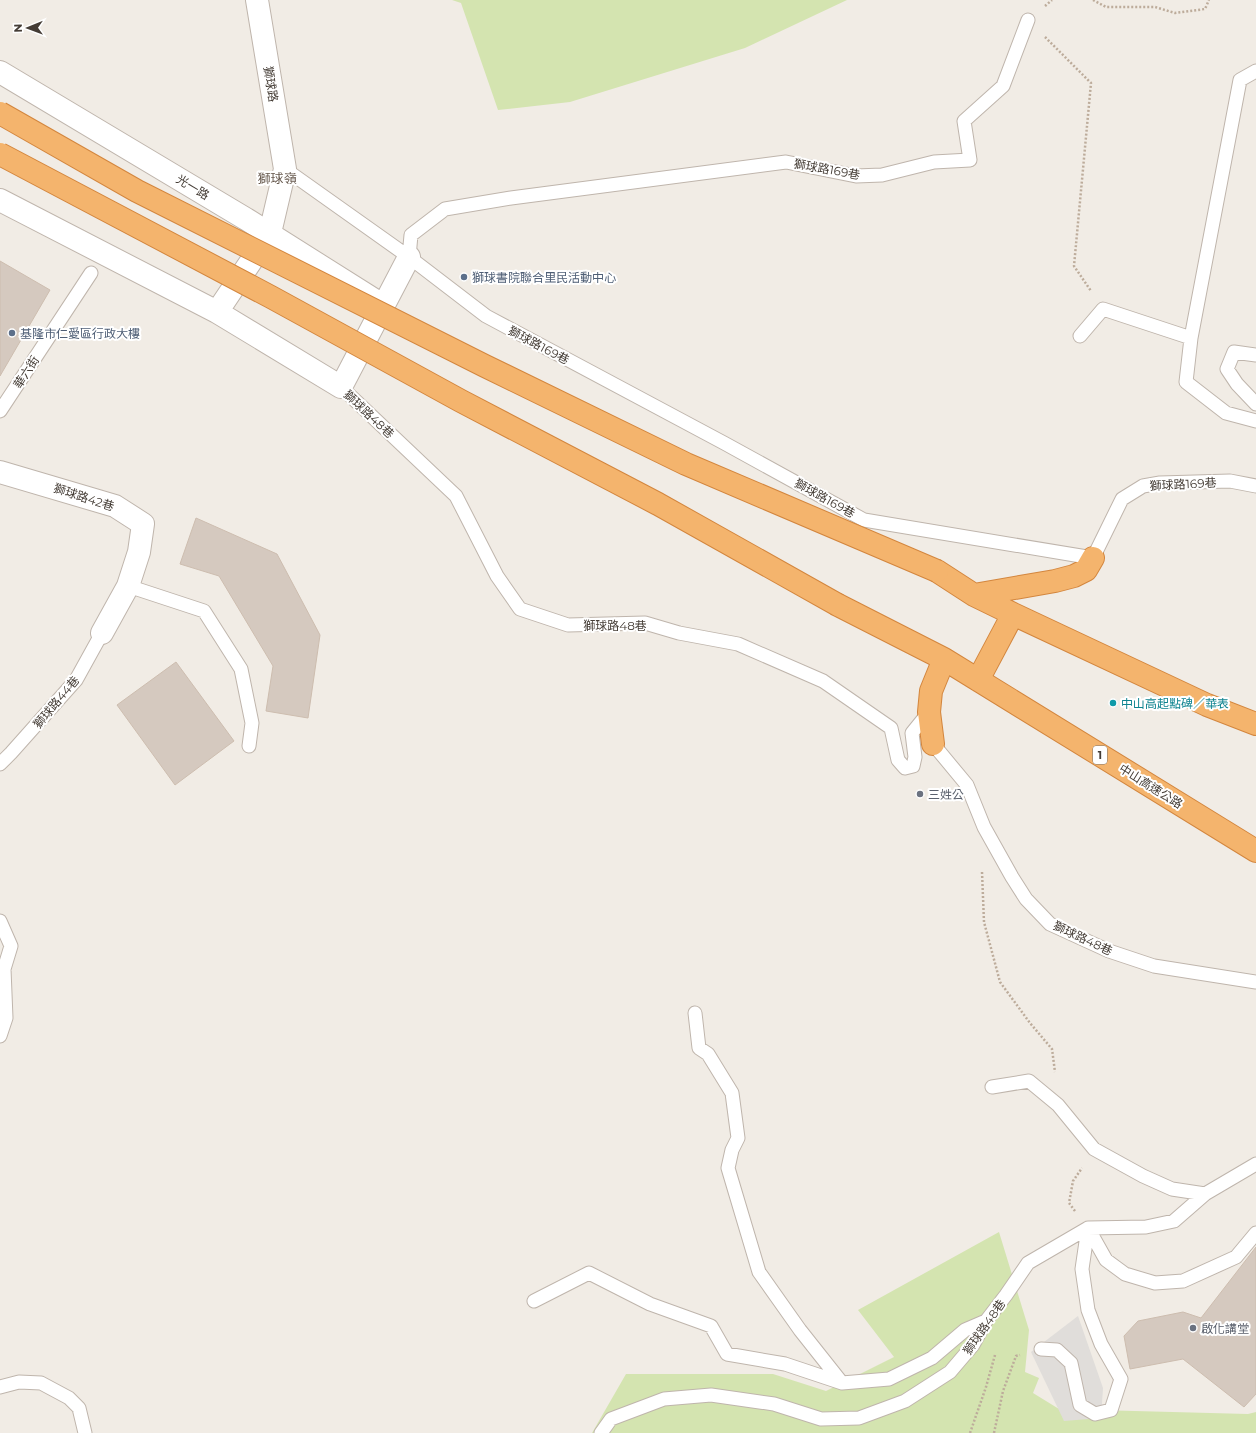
<svg xmlns="http://www.w3.org/2000/svg" width="1256" height="1433" font-family="Montserrat,'Noto Sans TC',sans-serif">
  <style>
    .green { fill: #d4e4b0 }
    .parking { fill: #e0ddda }
    .building { fill: #d5c9bf; stroke: #cdbdaf }
    .lines { fill: none; stroke-linecap: round; stroke-linejoin: round }
    .lane-casing { stroke: #bfb5ac; stroke-width: 15 }
    .street-casing { stroke: #bfb5ac; stroke-width: 24 }
    .highway-casing { stroke: #d3863e; stroke-width: 24 }
    .path { stroke: #bdac9b; stroke-width: 2.5; stroke-dasharray: 2 2; stroke-linecap: butt }
    .lane { stroke: #fff; stroke-width: 13 }
    .street { stroke: #fff; stroke-width: 22 }
    .highway { stroke: #f4b46d; stroke-width: 22 }
    .highway-bridge-casing { stroke: #d3863e; stroke-width: 24; stroke-linecap: butt }
    .highway-bridge { stroke: #f4b46d; stroke-width: 22 }
    .service-dot { fill: #5c6f8a; stroke: #fff; stroke-width: 1.5 }
    .culture-dot { fill: #0f9aa8; stroke: #fff; stroke-width: 1.5 }
    .worship-dot { fill: #6b7280; stroke: #fff; stroke-width: 1.5 }
    .labels { text-anchor: middle; dominant-baseline: central; stroke-width: 4; stroke-linejoin: round; paint-order: stroke }
    .shield { fill: #fff; stroke: #7c7672; stroke-width: 1 }
    .shield-label { font-size: 11px; font-weight: bold; fill: #443c35 }
    .street-label { font-size: 12px; fill: #443c35; stroke: #fff }
    .service-label { font-size: 12px; fill: #4e5e75; stroke: #fff; text-anchor: start }
    .culture-label { font-size: 12px; fill: #0d838f; stroke: #fff; text-anchor: start }
    .worship-label { font-size: 12px; fill: #5b616d; stroke: #fff; text-anchor: start }
    .neighbourhood-label { font-size: 13px; fill: #66584d; stroke: #fff }
  </style>
  <rect width="100%" height="100%" fill="#f1ece5"/>
  <path class="green" d="M452,0H847L745,48L570,102L498,110L461,3Z
    M999,1232L1029,1330L1025,1372L1039,1378L1033,1393L1059,1409L1248,1414L1256,1412V1433H592L626,1374H773L826,1391L894,1357L858,1310Z"/>
  <path class="parking" d="M1078,1316L1103,1388L1101,1418L1064,1421L1031,1352Z"/>
  <path class="building" d="M0,261L50,290L0,376Z
    M196,518L277,554L320,635L308,718L266,711L273,666L219,576L180,564Z
    M176,662L234,741L175,785L117,705Z
    M1256,1247V1394L1244,1407L1183,1359L1130,1369L1124,1336L1138,1321L1183,1312L1201,1318Z"/>
  <g class="lines">
    <defs>
      <path id="lane" d="M285,169L409,257L486,316L724,443L864,520L1093,558L1122,499L1143,486L1160,483L1230,481L1256,486
        M409,257L411,235L445,209L511,198L786,162L856,176L882,175L934,162L970,160L964,121L1003,86L1028,20
        M1080,336L1103,309L1191,338L1186,382L1226,413L1256,421
        M1191,338L1240,80L1256,71
        M1256,355L1234,352L1227,369L1237,384L1256,404
        M341,387L456,496L497,576L520,609L568,625L645,623L679,633L738,644L823,681L891,728L898,760L905,768L913,766L915,757L912,733L929,712
        M0,411L91,273
        M128,586L204,611L241,669L252,723L249,746
        M933,744L967,785L984,827L1012,877L1026,899L1050,924L1109,951L1154,966L1256,982
        M0,764L11,753L76,680L102,633
        M0,921L11,946L4,969L6,1018L0,1036
        M695,1013L699,1048L708,1054L732,1093L738,1138L732,1150L728,1168L759,1272L800,1330L842,1383
        M992,1087L1029,1081L1058,1105L1094,1149L1143,1176L1172,1189L1205,1194
        M1088,1228L1106,1260L1125,1274L1155,1283L1183,1281L1236,1257L1256,1233
        M534,1301L589,1273L650,1304L711,1326L727,1354L785,1364L842,1383L889,1379L932,1358L965,1330L986,1321
        M1041,1349L1057,1350L1071,1363L1080,1405L1095,1414L1111,1410L1121,1379L1101,1344L1088,1310L1082,1269L1088,1228
        M0,1387L19,1382L41,1383L69,1398L79,1408L85,1433
        M601,1433L611,1419L664,1399L711,1395L774,1404L821,1419L859,1418L905,1401L950,1372L973,1345L986,1321L1006,1295L1028,1263L1088,1228L1146,1227L1174,1221L1205,1194L1256,1164"/>
      <path id="street" d="M0,72L246,219L384,306
        M0,200L217,312L341,387L409,257
        M217,312L270,233L285,169L257,0
        M0,472L115,506L143,524L139,552L128,586L102,633"/>
      <path id="highway" d="M937,571L974,595L1013,614L1207,705L1256,724
        M974,595L1055,581L1074,576L1086,570L1093,558
        M838,605L944,659L1256,851
        M978,680L1013,614
        M933,744L929,712L931,691L944,659"/>
    </defs>
    <use href="#lane" class="lane-casing"/>
    <use href="#street" class="street-casing"/>
    <use href="#highway" class="highway-casing"/>
    <path class="path" d="M1093,0L1106,7H1155L1175,13L1205,9L1209,0
      M1045,6L1052,0
      M1045,37L1091,83L1074,266L1091,291
      M982,872L984,922L1000,982L1030,1023L1052,1049L1055,1072
      M1075,1211L1069,1203L1073,1181L1082,1168
      M970,1433L986,1387L995,1355
      M994,1433L1003,1391L1016,1356L1020,1355"/>
    <use href="#lane" class="lane"/>
    <use href="#street" class="street"/>
    <use href="#highway" class="highway"/>
    <defs>
      <path id="highway-bridge" d="M0,113L137,191L485,366L686,464L937,571
        M0,154L271,297L461,401L658,504L838,605"/>
    </defs>
    <use href="#highway-bridge" class="highway-bridge-casing"/>
    <use href="#highway-bridge" class="highway-bridge"/>
  </g>
  <g class="service-dot">
    <circle cx="464" cy="277" r="4"/>
    <circle cx="12" cy="333" r="4"/>
  </g>
  <circle class="culture-dot" cx="1113" cy="703" r="4"/>
  <g class="worship-dot">
    <circle cx="920" cy="794" r="4"/>
    <circle cx="1193" cy="1328" r="4"/>
  </g>
  <g class="labels">
    <rect class="shield" x="1093" y="746" width="14" height="18" rx="3"/>
    <g class="shield-label">
      <text x="1100" y="755">1</text>
    </g>
    <g class="street-label">
      <text transform="translate(271 84) rotate(81)">獅球路</text>
      <text transform="translate(827 169) rotate(10)">獅球路169巷</text>
      <text transform="translate(193 187) rotate(31)">光一路</text>
      <text transform="translate(539 345) rotate(28)">獅球路169巷</text>
      <text transform="translate(26 372) rotate(-57)">華六街</text>
      <text transform="translate(369 414) rotate(43)">獅球路48巷</text>
      <text transform="translate(1183 484) rotate(-3)">獅球路169巷</text>
      <text transform="translate(84 497) rotate(18)">獅球路42巷</text>
      <text transform="translate(825 498) rotate(29)">獅球路169巷</text>
      <text x="615" y="625">獅球路48巷</text>
      <text transform="translate(56 702) rotate(-50)">獅球路44巷</text>
      <text transform="translate(1151 786) rotate(32)">中山高速公路</text>
      <text transform="translate(1083 938) rotate(25)">獅球路48巷</text>
      <text transform="translate(984 1327) rotate(-55)">獅球路48巷</text>
    </g>
    <g class="service-label">
      <text x="472" y="277">獅球書院聯合里民活動中心</text>
      <text x="20" y="333">基隆市仁愛區行政大樓</text>
    </g>
    <g class="culture-label">
      <text x="1121" y="703">中山高起點碑／華表</text>
    </g>
    <g class="worship-label">
      <text x="928" y="794">三姓公</text>
      <text x="1201" y="1328">啟化講堂</text>
    </g>
    <g class="neighbourhood-label">
      <text x="277" y="178">獅球嶺</text>
    </g>
  </g>
  <g transform="translate(28 28) rotate(269)" stroke="#ffffff" stroke-width="3" paint-order="stroke">
  <path d="M0-3L7 15L0 10L-7 15Z" fill="#443c35"/>
  <text y="-6" font-size="11" font-weight="bold" text-anchor="middle" fill="#443c35">N</text>
  </g>
</svg>
